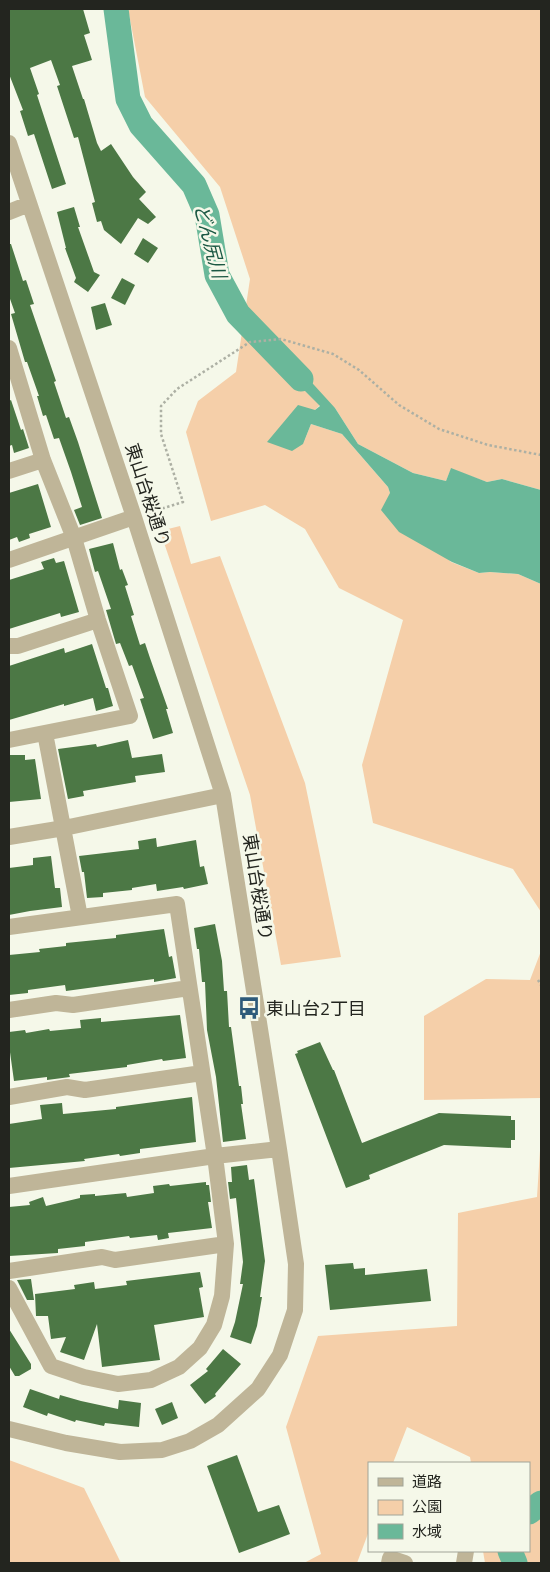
<svg xmlns="http://www.w3.org/2000/svg" width="550" height="1572" font-family="'Titillium Web','Noto Sans JP',sans-serif">
  <style>
    .green { fill: #f5cfa9 }
    .water { fill: #6ab899 }
    .lines { fill: none; stroke-linecap: round; stroke-linejoin: round }
    .river { stroke: #6ab899; stroke-width: 25 }
    .building { fill: #4c7845 }
    .path { stroke: #adb0a4; stroke-width: 2.5; stroke-dasharray: 2.5 2.5; stroke-linecap: butt }
    .minor { stroke: #bfb598; stroke-width: 16 }
    .labels { text-anchor: middle; dominant-baseline: central; stroke-width: 5; stroke-linejoin: round; paint-order: stroke }
    .street-label { font-size: 18px; fill: #23251f; stroke: #f5f8e9 }
    .poi-label { font-size: 18px; fill: #23251f; stroke: #f5f8e9; text-anchor: start }
    .water-label { font-size: 19px; font-style: italic; fill: #1b5843; stroke: #f5f8e9 }
  </style>
  <rect width="100%" height="100%" fill="#f5f8e9"/>
  <path class="green" d="M128,9H541V490L502,479L487,482L451,469L446,481L413,473L358,444L335,408L298,384L320,405L315,410L303,444L311,424L342,434L388,487L390,493L451,562L479,573L490,572L518,574L541,584V912L513,869L373,823L362,765L403,620L339,588L305,529L265,505L211,521L186,432L198,401L236,372L250,279L220,187L145,97Z
    M180,526L191,564L220,556L305,783L341,957L281,965L250,795L160,531Z
    M541,951V1098L424,1100V1016L486,979L530,980Z
    M541,1135V1563H485L483,1551H529V1463H471L470,1457L407,1427L393,1463H369V1531L357,1563H304L321,1554L286,1427L318,1336L457,1326L458,1213L537,1197Z
    M9,1460L84,1488L121,1563H9Z"/>
  <path class="water" d="M304,374L335,408L358,444L413,473L446,481L451,468L487,482L502,479L541,490V584L518,574L490,572L479,573L452,562L399,532L381,510L390,493L388,487L342,434L311,424L303,444L292,451L267,442L298,405L315,410L320,406L298,384Z"/>
  <g class="lines">
    <path class="river" d="M116,9L128,99L141,125L194,185L207,215L217,275L238,314L301,379
      M529,1512L541,1503
      M510,1551L515,1563"/>
  </g>
  <path class="building" d="M9,9H83L90,33L84,35L92,60L72,66L83,99H84L97,143L101,151L111,144L133,177L146,192L139,199L156,217L148,224L138,218L121,244L104,230L101,221L97,222L92,203L95,202L78,137L74,138L57,86L60,85L51,60L30,68L39,94L37,95L66,184L52,189L34,134L28,136L20,111L23,110L9,74Z
    M74,207L80,227H78L94,272L100,275L88,292L74,282L76,278L65,248H66L57,212Z
    M143,238L158,248L148,263L134,254Z
    M9,244H11L23,281L26,280L34,304L30,305L56,381L54,382L66,418L69,417L78,442L102,518L80,525L74,510L82,507L71,472L59,438L54,439L46,415L43,416L37,396H39L27,362H25L11,314L15,313L9,296Z
    M122,278L135,285L125,305L111,298Z
    M105,303L112,325L96,330L91,307Z
    M11,400L21,430L23,429L29,448L14,453L12,445L9,446V401Z
    M38,484L51,527L29,534L30,538L19,542L17,537L9,540V493Z
    M113,543L120,570L122,569L128,585L125,586L134,615L131,616L140,645L145,643L150,658L168,709H166L173,733L153,739L140,699L144,698L132,665L129,666L120,643L116,644L106,610L111,609L98,571L95,572L89,549Z
    M54,558L56,563L64,561L79,612L61,617L60,613L9,629V580L44,569L41,562Z
    M92,644L106,688H108L113,706L96,711L93,698L64,706V704L9,720V666L64,648L65,653Z
    M128,740L132,758L162,754L165,772L135,776L136,782L83,791L84,796L68,799L58,749L96,744L97,747Z
    M9,755H25V760L35,759L41,799L9,802Z
    M156,838L157,847L196,840L200,867L204,866L208,884L184,889L183,887L157,891L156,884L132,888V890L103,893V897L87,898L84,872H82L79,856L139,849L138,841Z
    M51,856L55,888H60L62,907L30,911L9,915V868L33,865V858Z
    M215,924L222,961L224,991H227L229,1027H231L239,1086H241L243,1104H241L246,1139L223,1142L216,1077L207,1030L205,982H202L199,949H197L194,928Z
    M164,929L169,957L172,956L176,978L154,982V979L66,991L65,985L28,990V993L9,995V955L40,952L39,949L66,946V943L116,938V935Z
    M180,1015L186,1058L163,1061L162,1059L127,1065V1067L69,1074L70,1077L47,1080V1077L14,1081L9,1045V1032L25,1030L26,1033L49,1029L50,1031L81,1028L80,1020L101,1018V1022Z
    M320,1042L333,1070H334L362,1143L439,1113L511,1116V1120H515V1140H511V1148L444,1145L369,1175L370,1179L346,1188L295,1054L298,1053L297,1051Z
    M192,1097L196,1142L140,1149V1153L120,1156L119,1154L84,1159L85,1161L9,1168V1124L42,1119L40,1105L62,1103L63,1114L116,1109V1107Z
    M247,1165L249,1180L254,1179L265,1261L260,1297H262L257,1326L251,1344L230,1337L235,1322L243,1284H240L243,1262L236,1198L230,1199L228,1182H232L231,1167Z
    M206,1182V1185H209L211,1202H208L212,1228L168,1233L169,1238L158,1240L157,1235L130,1238L129,1236L85,1242V1246L58,1249V1253L9,1256V1207L30,1205L29,1202L43,1197L46,1206L80,1198V1195L95,1194V1196L126,1193L127,1197L154,1193L153,1186L169,1184L170,1186Z
    M353,1263L354,1269L365,1268V1275L427,1269L431,1301L330,1310L325,1265Z
    M200,1272L203,1287L199,1288L204,1317L154,1325L160,1360L102,1367L97,1324L84,1360L60,1352L66,1337L51,1339L48,1316H36L35,1294L75,1289L74,1285L94,1282L95,1289L127,1285L126,1281Z
    M31,1279L34,1300H27L17,1280Z
    M9,1329L31,1364V1369L19,1376H15L9,1366Z
    M223,1349L241,1364L215,1394L216,1396L205,1404L190,1385L208,1371L206,1369Z
    M30,1389L59,1399L60,1395L81,1401L118,1409L119,1400L141,1403L139,1427L105,1423L104,1426L76,1420L75,1422L48,1413L47,1416L23,1407Z
    M172,1402L178,1418L162,1425L155,1409Z
    M237,1455L258,1512L279,1505L290,1534L239,1553L207,1466Z"/>
  <g class="lines">
    <path class="path" d="M148,513L183,502L161,434V406L177,389L250,342L281,339L333,354L359,370L399,405L439,429L488,445L541,455
      M538,980L541,985"/>
    <path class="minor" d="M9,143L134,517L223,795L279,1149L296,1264L295,1310L280,1355L258,1389L218,1425L190,1441L162,1450L120,1452L66,1443L9,1429
      M9,212L29,204
      M9,348L43,460L74,538L98,620L130,716L9,740
      M9,471L43,460
      M9,560L134,517
      M9,646H18L98,620
      M45,733L80,917
      M9,837L64,828L223,795
      M9,927L177,904L215,1156L226,1244L222,1296L214,1325L200,1348L179,1367L151,1380L118,1384L84,1377L51,1366L9,1288
      M9,1010L56,1003L73,1005L189,988
      M9,1097L67,1087L85,1090L202,1073
      M9,1186L215,1156L279,1149
      M9,1271L102,1257L115,1260L226,1244
      M389,1563L390,1558L405,1563
      M464,1563L466,1551"/>
  </g>
  <defs>
    <symbol id="bus-bare" viewBox="-9 -9 18 18"><path d="M-5-6H5V4H4V6H2V4H-2V6H-4V4H-5ZM-3.5-4V0h7V-4ZM-3.5 1.2v1.5H-2V1.2ZM2 1.2v1.5H3.5V1.2Z" fill="#2d5a7a" stroke="#f5f8e9" stroke-width="2.5" paint-order="stroke"/></symbol>
  </defs>
  <g fill-rule="evenodd">
    <use href="#bus-bare" x="233" y="992" width="32" height="32"/>
  </g>
  <g class="labels">
    <g class="street-label">
      <text transform="translate(148 495) rotate(72)">東山台桜通り</text>
      <text transform="translate(258 887) rotate(81)">東山台桜通り</text>
    </g>
    <g class="poi-label">
      <text x="266" y="1008">東山台2丁目</text>
    </g>
    <g class="water-label">
      <text transform="translate(211 241) rotate(75)">どん尻川</text>
    </g>
  </g>
  <rect width="550" height="1572" fill="none" stroke="#23251f" stroke-width="20"/>
  <rect x="368" y="1462" width="162" height="90" fill="#f5f8e9" stroke="#a1a498"/>
  <rect x="378" y="1478" width="25" height="8" fill="#bfb598" stroke="#a1a498"/>
  <text x="412" y="1487" font-size="15" fill="#23251f">道路</text>
  <rect x="378" y="1500" width="25" height="15" fill="#f5cfa9" stroke="#a1a498"/>
  <text x="412" y="1512" font-size="15" fill="#23251f">公園</text>
  <rect x="378" y="1524" width="25" height="15" fill="#6ab899" stroke="#a1a498"/>
  <text x="412" y="1537" font-size="15" fill="#23251f">水域</text>
</svg>
